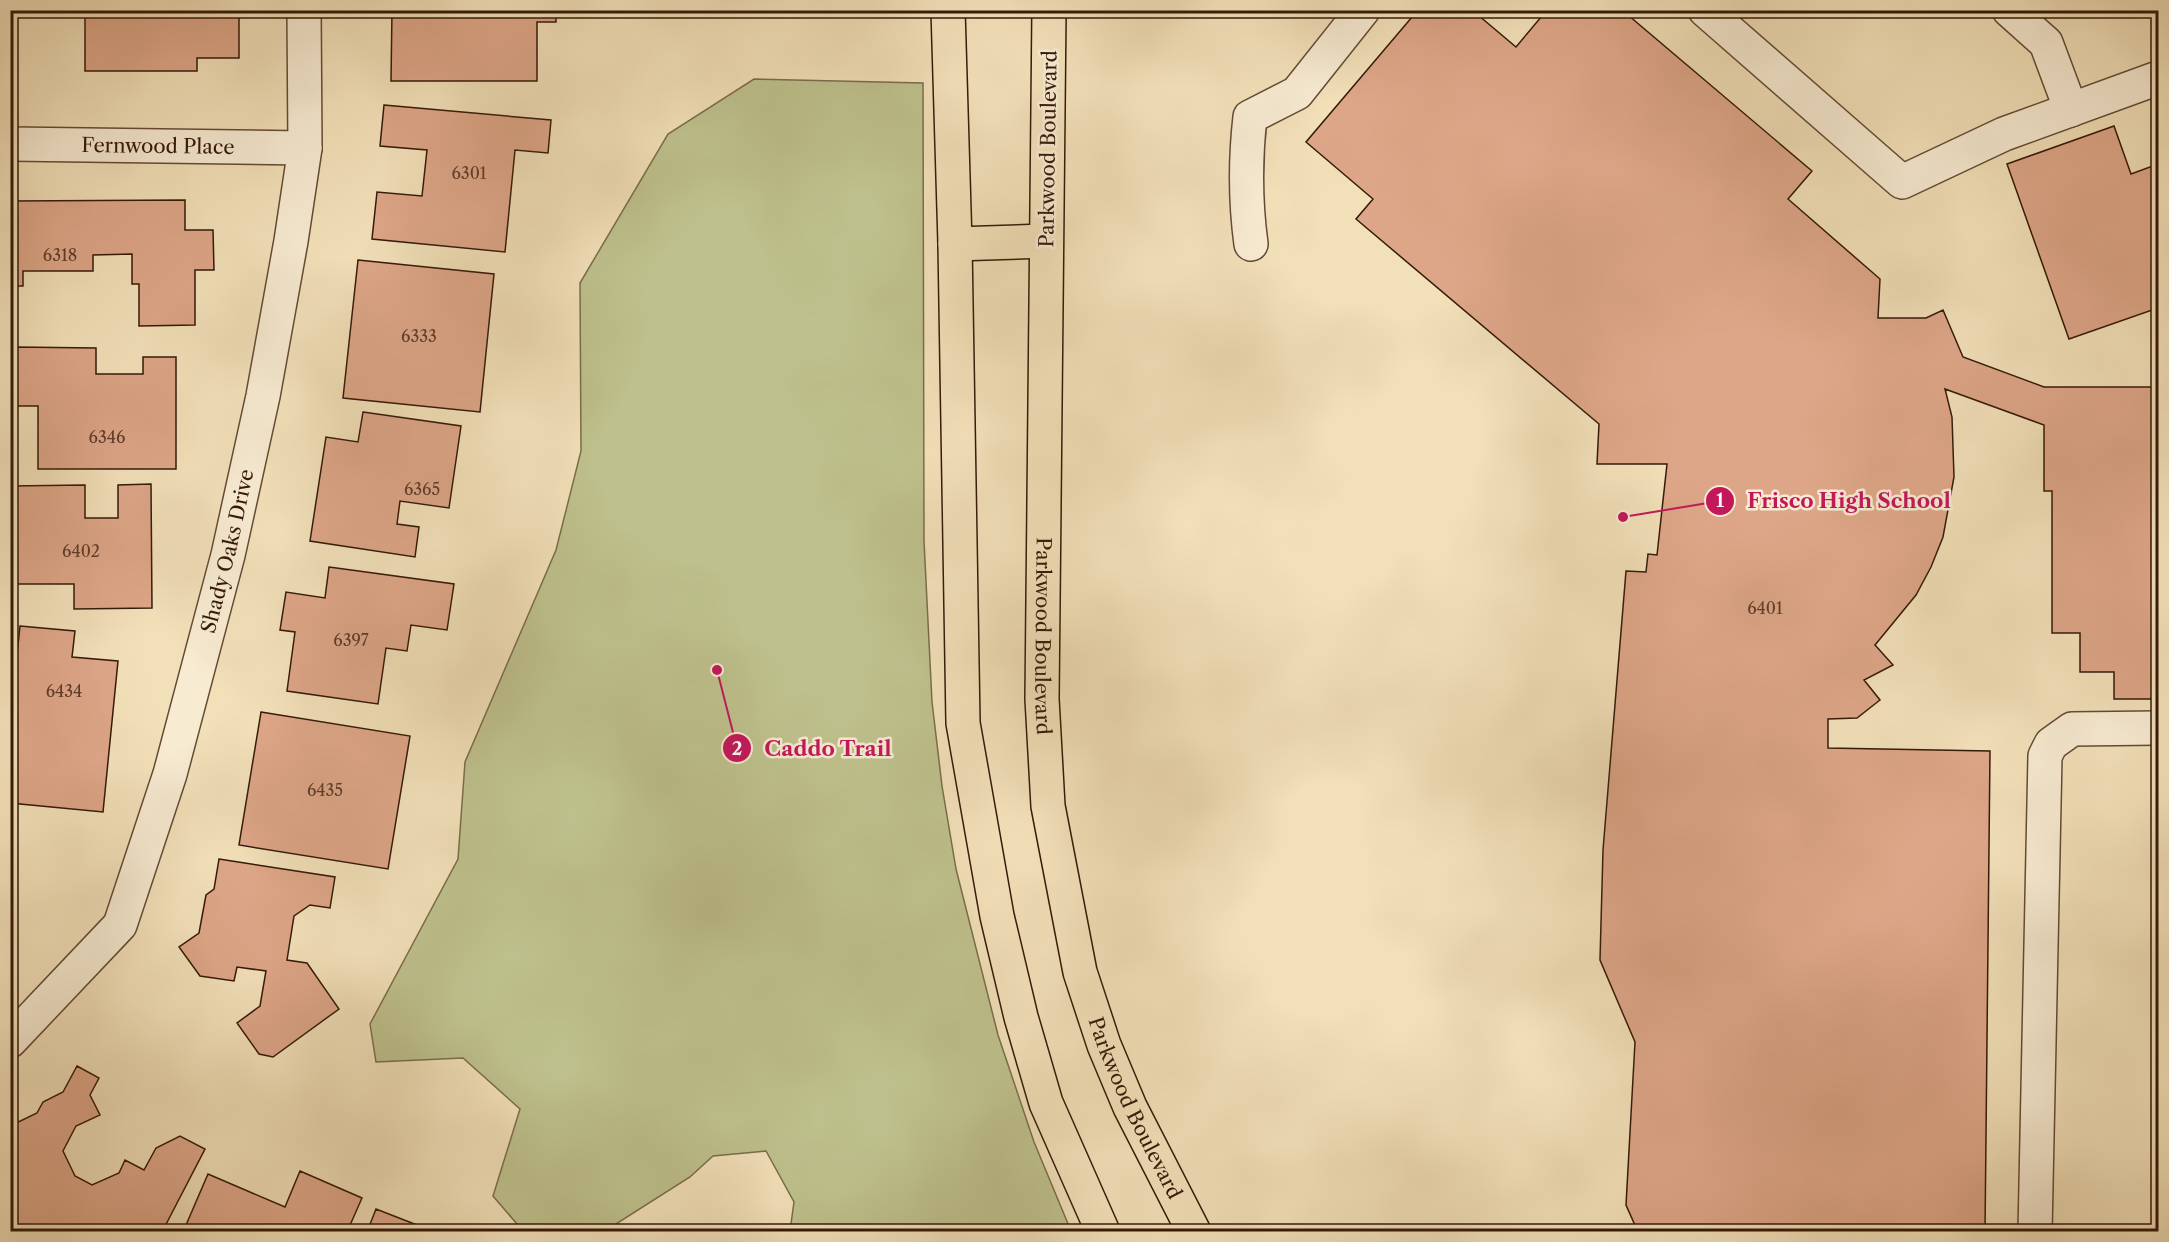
<svg xmlns="http://www.w3.org/2000/svg" width="2169" height="1242" font-family="'Libre Caslon Text',serif">
  <style>
    .green { fill: #bec18d; stroke: #7a6d4b; stroke-width: 1.5 }
    .building { fill: #dda688; stroke: #351909; stroke-width: 1.5 }
    .lines { fill: none; stroke-linecap: round; stroke-linejoin: round }
    .minor-casing { stroke: #644b35; stroke-width: 36 }
    .major-casing { stroke: #351909; stroke-width: 36 }
    .minor { stroke: #f7ebd2; stroke-width: 33 }
    .major { stroke: #f2e0b9; stroke-width: 33 }
    .labels { text-anchor: middle; dominant-baseline: central; stroke-width: 5; stroke-linejoin: round; paint-order: stroke }
    .number-label { font-size: 16px; fill: #5f3c29 }
    .street-label { font-size: 20px; fill: #351909; stroke: #f7ebd2 }
    .leader { fill: none; stroke: #c2185b; stroke-width: 2 }
    .callout-dot { fill: #c2185b; stroke: #f7ebd2; stroke-width: 2 }
    .mark-label { font-size: 18px; text-anchor: middle; font-weight: bold; fill: #fff }
    .callout-label { font-size: 21px; text-anchor: middle; font-weight: bold; fill: #c2185b; stroke: #f7ebd2; stroke-width: 5; stroke-linejoin: round; paint-order: stroke }
  </style>
  <rect width="100%" height="100%" fill="#f2e0b9"/>
  <filter id="stains"><feTurbulence type="fractalNoise" baseFrequency=".00333" numOctaves="4"/><feColorMatrix values="0 0 0 0 .2 0 0 0 0 .09 0 0 0 0 .02 0 0 0 .5 -.17"/></filter>
  <radialGradient id="worn" r=".72"><stop offset=".6" stop-color="#630" stop-opacity="0"/><stop offset="1" stop-color="#630" stop-opacity=".3"/></radialGradient>
  <path class="green" d="M754,79L923,83L924,541L932,702L942,786L956,869L998,1035L1034,1142L1071,1231H790L794,1202L766,1151L713,1156L690,1177L605,1231H523L493,1196L520,1109L463,1058L376,1062L370,1024L458,859L465,762L556,550L581,451L580,283L668,134Z"/>
  <path class="building" d="M85,10H239V58H197V71H85Z
    M392,10H556V22H537V81H391Z
    M1418,10H1472L1516,47L1547,10H1622L1812,171L1788,199L1880,279L1878,318H1926L1943,310L1963,357L2044,387H2158V699H2114V672H2080V633H2052V491H2044V425L1945,389L1952,417L1954,477L1943,537L1931,567L1916,595L1875,645L1893,665L1864,680L1880,700L1857,718L1828,719V748L1990,751L1985,1232H1638L1626,1205L1635,1042L1600,960L1603,850L1626,571L1646,572L1648,554L1657,555L1667,464H1597L1599,424L1356,219L1373,199L1306,142Z
    M384,105L551,120L548,153L515,150L505,252L372,239L377,192L422,196L427,150L380,146Z
    M2114,126L2131,174L2158,164V308L2069,339L2007,164Z
    M185,200V230H213L214,270H195V325L139,326V284H132V254L93,255V271H23V286H10V201Z
    M358,260L494,274L480,412L343,398Z
    M14,347L96,348V374H143V357H176V469H38V406H14Z
    M363,412L461,426L449,508L400,501L397,524L419,527L415,557L310,541L326,437L358,442Z
    M151,484L152,608L74,609V584H10V486L85,485V518H118V485Z
    M329,567L454,584L447,630L411,625L407,651L386,648L378,704L287,691L295,632L280,630L286,592L325,598Z
    M20,626L75,631L72,657L118,661L103,812L10,803V721Z
    M261,712L410,736L388,869L239,845Z
    M219,859L335,877L330,908L310,905L294,916L287,960L307,963L339,1009L273,1057L259,1054L237,1023L260,1006L266,971L237,967L234,981L200,976L179,947L199,933L206,895L214,889Z
    M77,1066L99,1078L90,1095L100,1115L76,1126L63,1151L75,1176L92,1185L119,1173L125,1160L144,1170L156,1148L180,1136L205,1149L162,1232H10V1126L37,1113L43,1102L63,1092Z
    M300,1171L362,1198L347,1232H183L208,1174L285,1207Z
    M376,1209L417,1225L414,1232H367Z"/>
  <g class="lines">
    <defs>
      <g id="minor">
        <path d="M1705,10L1902,182L2004,134L2158,78"/>
        <path d="M2009,10L2046,43L2071,110"/>
        <path id="s1" d="M10,144L305,148"/>
        <path d="M1251,244C1245,200 1245,161 1250,117L1297,93L1363,10"/>
        <path id="s2" d="M10,1041L120,925L170,774L228,555L263,396L291,241L305,148L304,10"/>
        <path d="M2035,1232L2045,756L2051,744L2072,729L2158,728"/>
      </g>
      <g id="major">
        <path d="M948,10L955,244L963,723L997,916L1021,1017L1046,1103L1103,1232"/>
        <path id="s3" d="M1049,10L1042,699L1048,806L1080,972L1104,1045L1130,1107L1194,1232"/>
        <path d="M955,244L1045,241"/>
      </g>
    </defs>
    <use href="#minor" class="minor-casing"/>
    <use href="#major" class="major-casing"/>
    <use href="#minor" class="minor"/>
    <use href="#major" class="major"/>
  </g>
  <g class="labels">
    <g class="number-label">
      <text x="469" y="173">6301</text>
      <text x="60" y="255">6318</text>
      <text x="419" y="336">6333</text>
      <text x="107" y="437">6346</text>
      <text x="422" y="489">6365</text>
      <text x="81" y="551">6402</text>
      <text x="1765" y="608">6401</text>
      <text x="351" y="640">6397</text>
      <text x="64" y="691">6434</text>
      <text x="325" y="790">6435</text>
    </g>
    <g class="street-label">
      <text stroke="none"><textPath href="#s1" startOffset="148">Fernwood Place</textPath></text>
      <text transform="translate(1048 149) rotate(-89)">Parkwood Boulevard</text>
      <text stroke="none"><textPath href="#s2" startOffset="549">Shady Oaks Drive</textPath></text>
      <text stroke="none"><textPath href="#s3" startOffset="626">Parkwood Boulevard</textPath></text>
      <text stroke="none"><textPath href="#s3" startOffset="1112">Parkwood Boulevard</textPath></text>
    </g>
  </g>
  <path class="leader" d="M1623 517L1720 501M717 670L737 748"/>
  <g class="callout-dot">
    <circle cx="1623" cy="517" r="6"/>
    <circle cx="717" cy="670" r="6"/>
    <circle cx="1720" cy="501" r="15"/>
    <circle cx="737" cy="748" r="15"/>
  </g>
  <g class="mark-label">
    <text x="1720" y="507">1</text>
    <text x="737" y="755">2</text>
  </g>
  <g class="callout-label">
    <text x="1849" y="508">Frisco High School</text>
    <text x="828" y="756">Caddo Trail</text>
  </g>
  <rect width="2169" height="1242" fill="none" stroke="#f2e0b9" stroke-width="36"/>
  <rect x="12" y="12" width="2145" height="1218" fill="none" stroke="#351909" stroke-width="3"/>
  <rect x="18" y="18" width="2133" height="1206" fill="none" stroke="#351909" stroke-width="1.5"/>
  <rect width="100%" height="100%" filter="url(#stains)"/>
  <rect width="100%" height="100%" fill="url(#worn)"/>
</svg>
